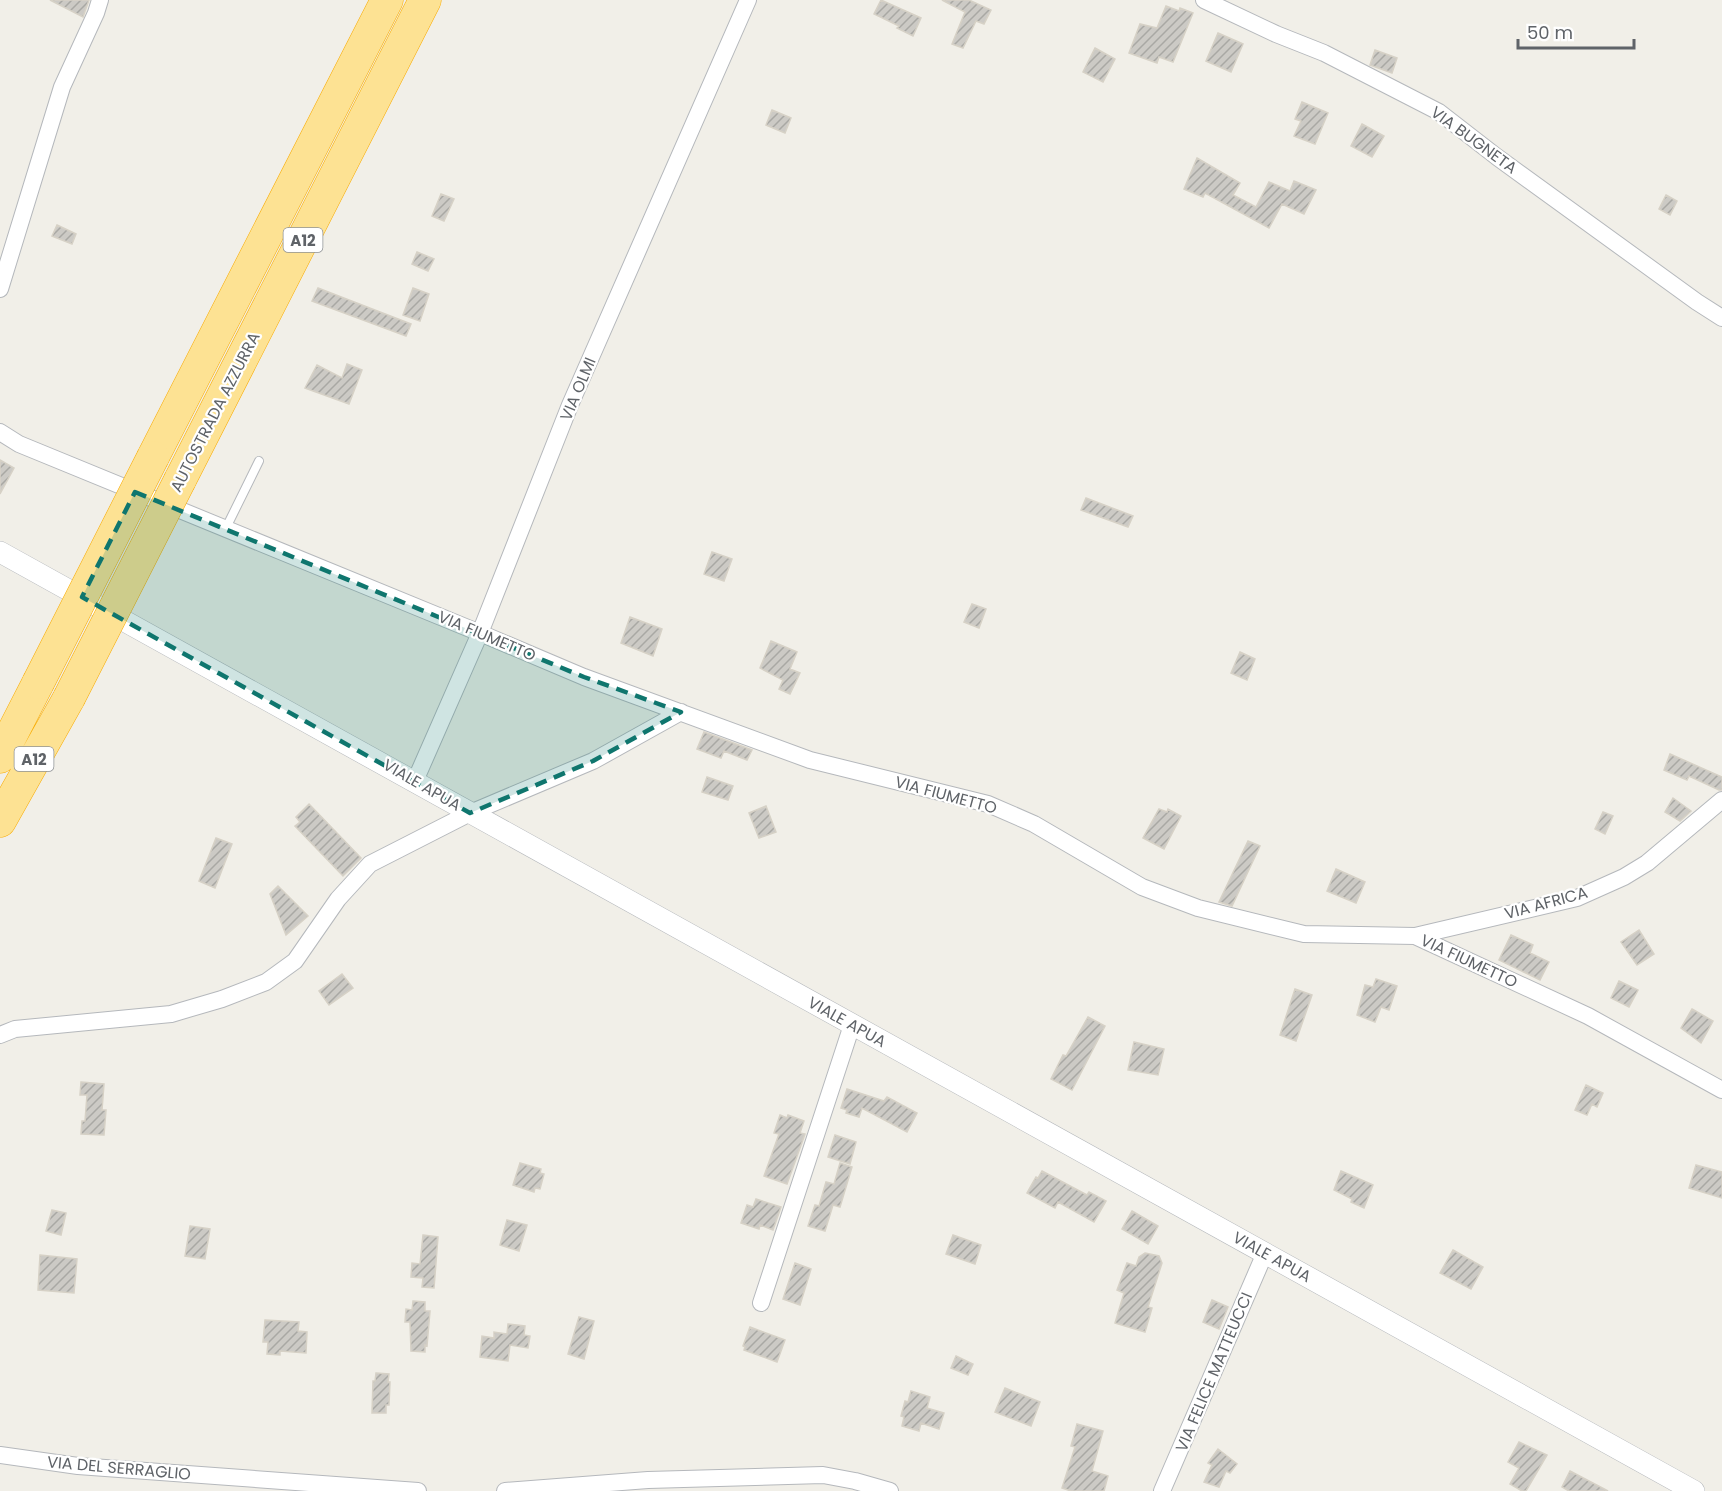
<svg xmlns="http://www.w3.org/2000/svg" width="1722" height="1491" font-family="Poppins,sans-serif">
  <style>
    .building { fill: url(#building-hatch); stroke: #d6d1c6; stroke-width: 1.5 }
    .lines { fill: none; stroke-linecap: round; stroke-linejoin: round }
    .service-casing { stroke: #b5b8bc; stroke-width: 10 }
    .minor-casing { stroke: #b5b8bc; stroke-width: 18 }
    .tertiary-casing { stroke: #b5b8bc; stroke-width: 22 }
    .motorway-casing { stroke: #f9ab00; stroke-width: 33 }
    .service { stroke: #fff; stroke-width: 8 }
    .minor { stroke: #fff; stroke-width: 16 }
    .tertiary { stroke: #fff; stroke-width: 21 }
    .motorway { stroke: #fde293; stroke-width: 32 }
    .motorway-bridge-casing { stroke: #f9ab00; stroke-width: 33; stroke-linecap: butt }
    .motorway-bridge { stroke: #fde293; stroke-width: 32 }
    .marked { fill: #0f766e; fill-opacity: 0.2; stroke: #0f766e; stroke-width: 4.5; stroke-dasharray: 12 8; stroke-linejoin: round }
    .labels { text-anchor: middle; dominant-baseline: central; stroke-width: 4.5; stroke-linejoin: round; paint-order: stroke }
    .shield { fill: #fff; stroke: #8f9295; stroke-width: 1.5 }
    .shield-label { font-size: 15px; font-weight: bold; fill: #5f6368 }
    .street-label { font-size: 16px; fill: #5f6368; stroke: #fff }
  </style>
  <defs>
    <pattern id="building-hatch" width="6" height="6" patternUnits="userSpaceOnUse" patternTransform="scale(1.5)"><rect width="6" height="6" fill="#cccac5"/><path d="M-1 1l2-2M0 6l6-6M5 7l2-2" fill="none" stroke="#a9a8a4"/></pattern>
  </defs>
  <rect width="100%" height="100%" fill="#f1efe8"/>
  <path class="building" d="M50,0H89L83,17Z
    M881,0L921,18L913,36L897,28L899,26L874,14Z
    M942,0H969L991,10L984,24L976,21L963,48L952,44L965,12Z
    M1166,6L1179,11L1180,8L1193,13L1173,62L1159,57L1157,63L1129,53L1140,24L1157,28Z
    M1218,33L1243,44L1231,72L1206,61Z
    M1095,48L1115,59L1103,82L1083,72Z
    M1375,50L1397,58L1392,73L1370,65Z
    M1302,102L1328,113L1315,144L1294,136L1301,121L1295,119Z
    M772,110L791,118L785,133L766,125Z
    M1362,124L1384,136L1372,157L1351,146Z
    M1197,158L1240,183L1233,195L1256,207L1269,182L1290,191L1294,181L1316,190L1304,214L1282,204L1269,228L1205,193L1203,197L1184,189Z
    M441,194L454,199L444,221L432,216Z
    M1666,195L1677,201L1670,215L1659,209Z
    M57,225L76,234L72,244L52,236Z
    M417,252L434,259L428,271L412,264Z
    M318,288L411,324L406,336L312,301Z
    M413,288L429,294L420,321L403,315Z
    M347,364L362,370L349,404L305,388L317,365L342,378Z
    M0,460L14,468L0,494Z
    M1086,498L1133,516L1128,527L1081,510Z
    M712,552L732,559L724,581L704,574Z
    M972,604L986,609L979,628L964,622Z
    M630,617L662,629L653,656L621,643Z
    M771,641L797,652L790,669L800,673L790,694L779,689L783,680L760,668Z
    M1240,652L1255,659L1247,680L1231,673Z
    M704,732L752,750L747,760L724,751L721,758L697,749Z
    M1670,754L1722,777V790H1719L1689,776L1687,780L1664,770Z
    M707,777L733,786L728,800L702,792Z
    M1673,798L1691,811L1680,821L1665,812Z
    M309,804L361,858L343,876L295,826L300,822L296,817Z
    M766,806L776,832L759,838L749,813Z
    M1159,809L1167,812L1168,809L1181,816L1164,849L1143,838Z
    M1603,812L1613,816L1605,834L1595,829Z
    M216,838L232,844L215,888L199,881Z
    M1248,841L1260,846L1232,906L1219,902Z
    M1336,869L1365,882L1356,903L1327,891Z
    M278,886L308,916L286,935L270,894Z
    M1639,930L1654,954L1637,965L1621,942Z
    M1511,935L1533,945L1530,953L1549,962L1540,980L1499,960Z
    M342,974L353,988L329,1005L319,991Z
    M1376,979L1397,986L1389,1010L1381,1007L1375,1022L1357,1015L1365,985L1373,987Z
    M1619,981L1638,990L1629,1007L1611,998Z
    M1295,989L1312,995L1296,1041L1280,1035Z
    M1692,1009L1713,1021L1701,1043L1681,1028Z
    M1088,1017L1105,1026L1072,1090L1051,1079L1063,1055L1066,1056Z
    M1134,1042L1164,1049L1158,1075L1128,1070Z
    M81,1082L104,1084L102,1110H106L104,1135L81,1134L82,1121H85L87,1095H80Z
    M1586,1085L1603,1093L1597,1107L1592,1104L1587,1115L1575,1110Z
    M847,1089L884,1101L887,1097L917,1113L907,1132L862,1108L859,1117L846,1113L847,1110L841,1108Z
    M780,1115L787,1118L788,1115L804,1121L800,1133L805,1134L787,1184L764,1176L779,1134L774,1133Z
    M835,1135L856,1142L850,1164L828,1157Z
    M520,1163L541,1169L540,1173L544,1174L540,1189L535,1188L534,1192L513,1185Z
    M840,1163L852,1167L840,1207L833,1205L825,1231L808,1226L815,1205L819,1206L826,1182L834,1184Z
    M1696,1165L1722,1172V1198L1689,1188Z
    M1042,1171L1087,1195L1089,1192L1106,1201L1094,1222L1058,1202L1055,1208L1027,1193L1036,1177L1038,1178Z
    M1341,1171L1373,1185L1364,1208L1351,1202L1352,1199L1334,1190Z
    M756,1199L781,1207L773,1230L760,1225L759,1229L741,1223L747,1205L753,1207Z
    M52,1210L66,1213L61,1235L46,1231Z
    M1132,1211L1158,1226L1148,1244L1122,1229Z
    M507,1220L527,1225L519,1251L500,1245Z
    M190,1226L210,1229L205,1259L185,1256Z
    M423,1235L438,1237L434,1288L422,1287L423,1278L411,1277L412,1263L420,1264Z
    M953,1235L981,1245L975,1264L946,1254Z
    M1453,1250L1483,1267L1471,1289L1440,1273Z
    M1145,1253L1159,1256L1162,1263L1148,1307L1152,1308L1145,1332L1115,1323L1124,1293L1117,1290L1127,1263L1136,1266L1139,1257Z
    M40,1255L77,1259L74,1293L38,1290Z
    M795,1263L811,1269L800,1305L783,1299Z
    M1212,1300L1228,1307L1219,1329L1203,1322Z
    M413,1301L425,1302V1311H430L427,1346L425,1345V1352L411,1351L410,1322H405L406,1309L412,1310Z
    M579,1317L594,1321L584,1359L568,1354Z
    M265,1320L299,1322L298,1331L307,1332L306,1353L280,1351V1355L267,1354L268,1342H263Z
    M508,1324L525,1326L524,1335L530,1336L528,1348L510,1345L508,1361L480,1357L482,1336L494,1338V1332L507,1334Z
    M750,1327L785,1340L777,1362L744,1350L745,1347L743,1346Z
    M956,1356L973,1364L968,1375L951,1368Z
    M376,1373L389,1374L388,1382H390L389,1405H386V1413H372L373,1381H375Z
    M1005,1388L1040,1402L1031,1426L995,1412Z
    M911,1391L930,1397L927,1408L944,1413L939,1429L921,1423L919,1431L902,1426L904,1417L901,1416L905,1401L908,1402Z
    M1077,1424L1103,1431L1092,1471L1108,1476L1104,1491H1071L1062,1488L1075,1447L1071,1446Z
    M1519,1442L1547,1455L1526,1491H1522L1510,1484L1519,1468L1508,1462Z
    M1218,1449L1237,1464L1230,1473L1226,1471L1219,1487L1204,1482L1212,1465L1208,1463Z
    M1570,1471L1608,1491H1569L1562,1487Z"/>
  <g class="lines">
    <defs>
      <path id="service" d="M225,530L259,461"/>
      <path id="minor" d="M1204,0L1276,34L1324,53L1439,112L1497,157L1697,302L1722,318
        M0,289L62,87L96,13L100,0
        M0,432L19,444L480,633L584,677L810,760L988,804L1034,824L1142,887L1198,908L1304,934L1415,936L1588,1016L1722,1090
        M415,781L480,633L570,405L748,0
        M1415,936L1577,898L1624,877L1647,863L1722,800
        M0,1035L15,1029L171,1014L222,999L266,982L295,961L338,899L370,864L470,813L593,761L681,712
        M761,1303L852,1025
        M0,1455L78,1466L418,1491
        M505,1491L648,1480L823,1475L855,1481L890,1491
        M1162,1491L1265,1253"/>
      <path id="tertiary" d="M0,552L1694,1491"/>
      <path id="motorway" d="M153,457L387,0
        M180,480L425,0
        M0,757L38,683
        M0,821L69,698"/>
    </defs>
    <use href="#service" class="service-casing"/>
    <use href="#minor" class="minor-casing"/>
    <use href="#tertiary" class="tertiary-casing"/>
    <use href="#motorway" class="motorway-casing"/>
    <use href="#service" class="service"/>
    <use href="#minor" class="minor"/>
    <use href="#tertiary" class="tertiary"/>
    <use href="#motorway" class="motorway"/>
    <defs>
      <path id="motorway-bridge" d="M38,683L153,457
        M69,698L180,480"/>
    </defs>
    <use href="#motorway-bridge" class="motorway-bridge-casing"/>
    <use href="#motorway-bridge" class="motorway-bridge"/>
  </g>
  <path class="marked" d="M135,492L584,677L681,712L593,761L470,813L82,597Z"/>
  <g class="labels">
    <g class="shield">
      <rect x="283.5" y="228" width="39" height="24" rx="4.5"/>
      <rect x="14.5" y="747" width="39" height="24" rx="4.5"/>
    </g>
    <g class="shield-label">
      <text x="303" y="240">A12</text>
      <text x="34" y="759">A12</text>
    </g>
    <g class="street-label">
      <text transform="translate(1474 140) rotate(36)">VIA BUGNETA</text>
      <text transform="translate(578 389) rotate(-67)">VIA OLMI</text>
      <text transform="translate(215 412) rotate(-63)">AUTOSTRADA AZZURRA</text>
      <text transform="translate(487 636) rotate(23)">VIA FIUMETTO</text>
      <text transform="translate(422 785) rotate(30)">VIALE APUA</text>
      <text transform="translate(946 795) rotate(15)">VIA FIUMETTO</text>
      <text transform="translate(1546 903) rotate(-15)">VIA AFRICA</text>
      <text transform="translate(1469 961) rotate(25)">VIA FIUMETTO</text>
      <text transform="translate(847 1022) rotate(29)">VIALE APUA</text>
      <text transform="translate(1272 1257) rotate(29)">VIALE APUA</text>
      <text transform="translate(1214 1372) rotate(-67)">VIA FELICE MATTEUCCI</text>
      <text transform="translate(119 1468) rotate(5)">VIA DEL SERRAGLIO</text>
    </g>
  </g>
  <path d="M1518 39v9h116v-9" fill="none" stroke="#5f6368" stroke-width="3"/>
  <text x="1527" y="39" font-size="18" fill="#5f6368" stroke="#ffffff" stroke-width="4.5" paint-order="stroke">50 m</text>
</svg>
